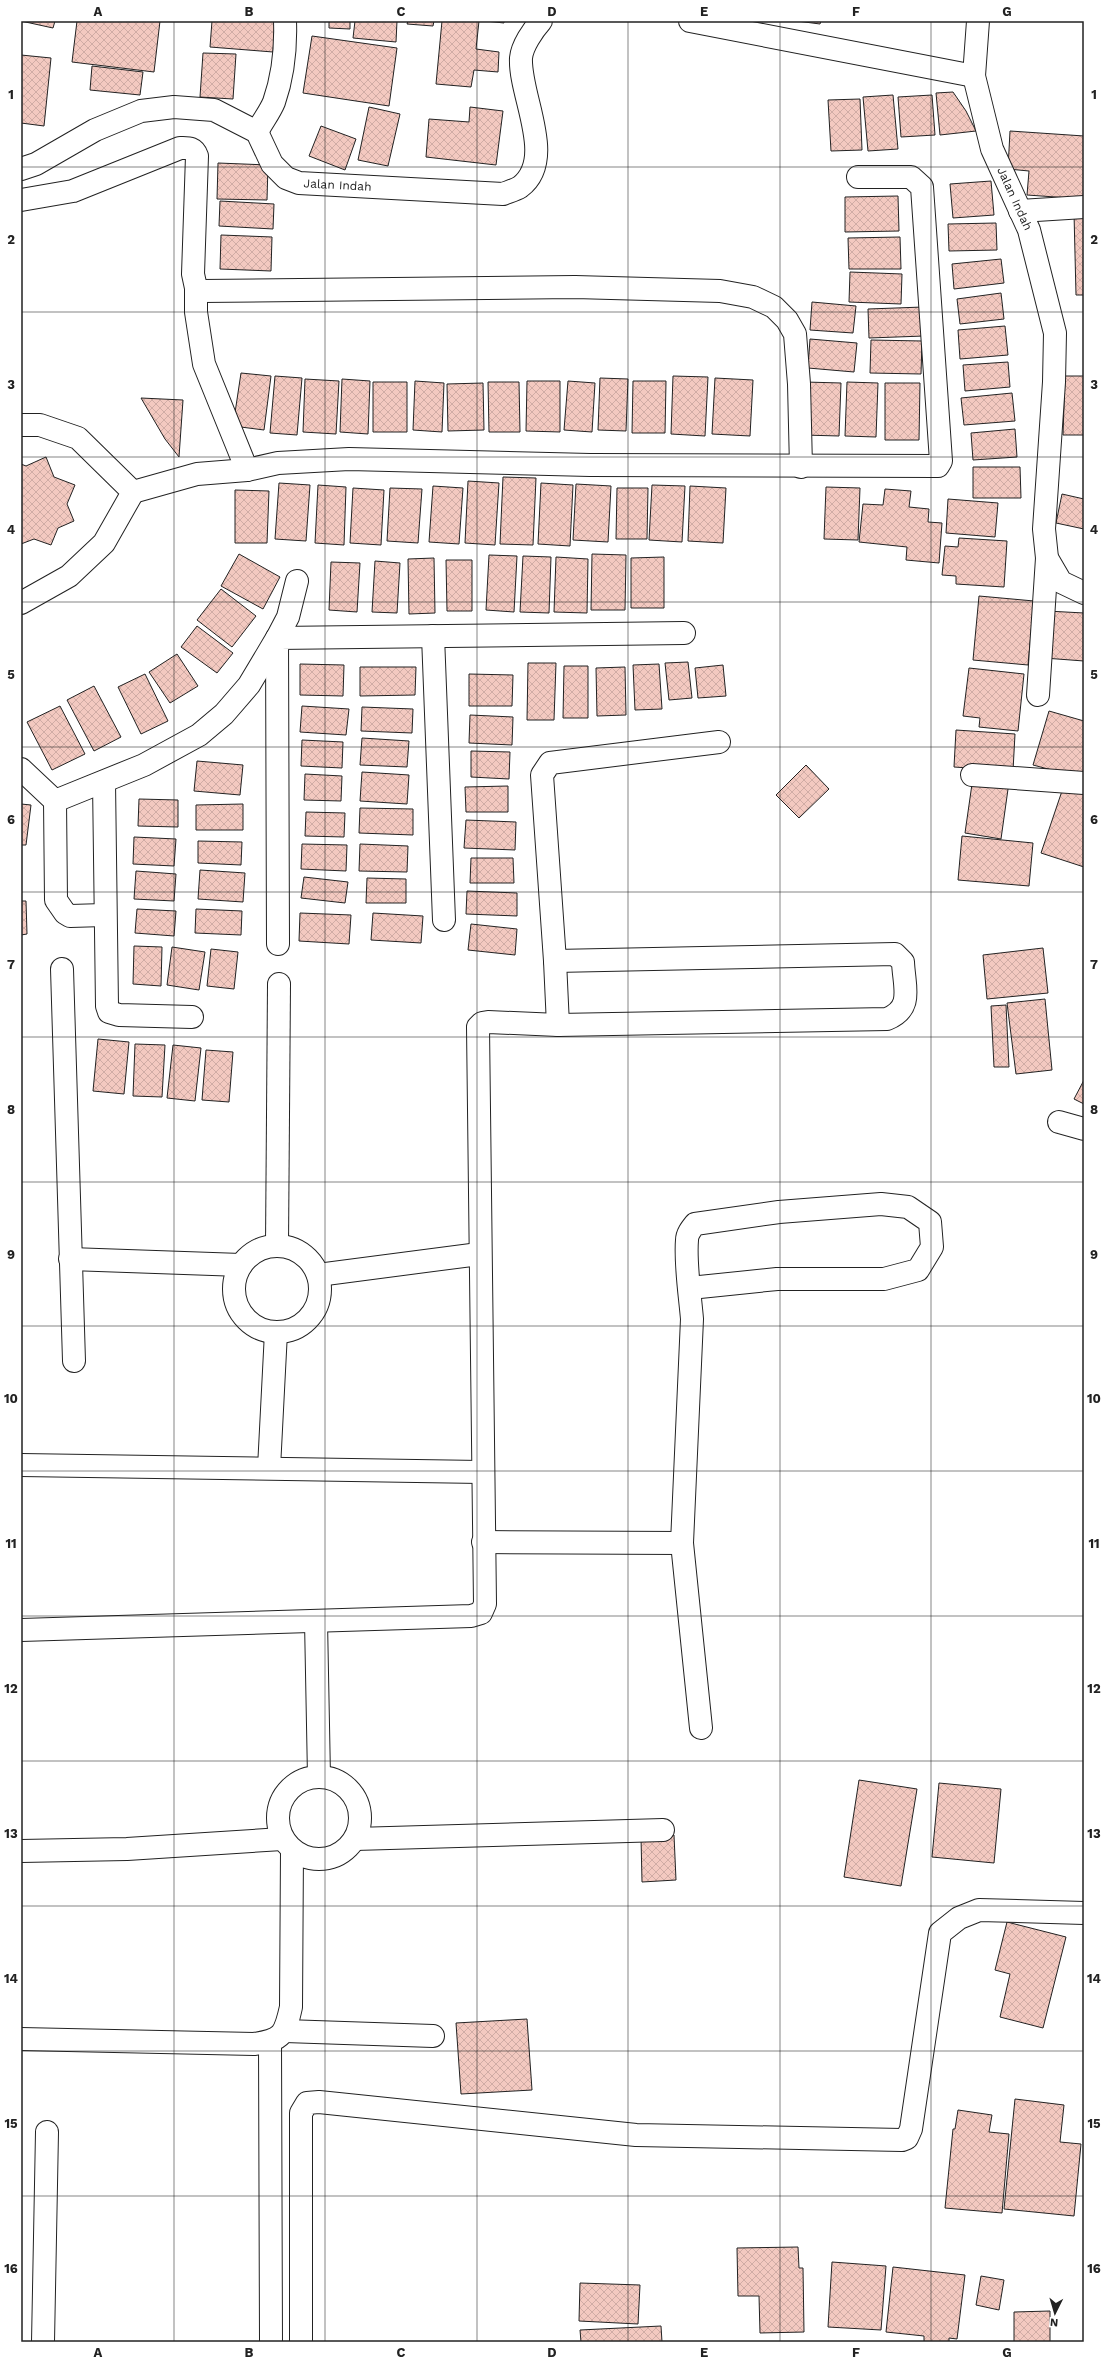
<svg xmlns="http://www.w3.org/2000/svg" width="1105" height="2363" font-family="'Work Sans',sans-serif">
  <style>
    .building { fill: url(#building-cross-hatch); stroke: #222 }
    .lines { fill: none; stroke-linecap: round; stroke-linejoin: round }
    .minor-casing { stroke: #222; stroke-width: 24 }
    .minor { stroke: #fff; stroke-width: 22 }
    .grid { fill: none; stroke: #222; stroke-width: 1; stroke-opacity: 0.55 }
    .labels { text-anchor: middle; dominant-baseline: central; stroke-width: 3; stroke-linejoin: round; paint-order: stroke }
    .street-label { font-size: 12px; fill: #222; stroke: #fff }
    .neatline { fill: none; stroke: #222; stroke-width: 1.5 }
    .grid-label { font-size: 13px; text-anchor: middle; font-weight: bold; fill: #222 }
  </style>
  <defs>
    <pattern id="building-cross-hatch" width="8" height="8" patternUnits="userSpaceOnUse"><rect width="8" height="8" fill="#f3c9c0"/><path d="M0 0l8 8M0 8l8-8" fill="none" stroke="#d0aca5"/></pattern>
  </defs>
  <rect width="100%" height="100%" fill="#fff"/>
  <path class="building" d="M21,21H55L53,28Z
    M77,21H160L154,72L72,62Z
    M212,21H275L273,52L210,47Z
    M329,21H350V29L329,28Z
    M355,21H397L396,42L353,38Z
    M408,21H434L433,26L407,24Z
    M442,21H479L476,49L499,52L498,72L474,70L471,87L436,84Z
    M486,21H504V23Z
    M797,21H821L820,24Z
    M312,36L397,48L389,106L303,93Z
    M203,53L236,54L233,99L200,97Z
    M21,55L51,58L44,126L21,123Z
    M92,66L143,72L140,95L90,90Z
    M953,92L966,111L976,131L940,135L936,93Z
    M893,95L898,149L868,151L863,97Z
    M932,95L935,135L901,137L898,97Z
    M860,99L862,150L831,151L828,100Z
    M369,107L400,114L388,166L358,160Z
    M470,107L503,111L496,165L426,157L429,119L469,122Z
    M321,126L356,139L345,170L309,156Z
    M1010,131L1084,136V199L1027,195L1029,171L1008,169Z
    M218,163L268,165L267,200L217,199Z
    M991,181L994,215L953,218L950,184Z
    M898,196L899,231L845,232V197Z
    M220,201L274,204L273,229L219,226Z
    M1074,213H1084V295H1076Z
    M996,223L997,250L949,251L948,224Z
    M221,235L272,237L271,271L220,269Z
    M900,237L901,269H849L848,238Z
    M1001,259L1004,283L954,289L952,264Z
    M850,272L902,274L901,304L849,302Z
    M1001,293L1004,319L960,324L957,299Z
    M812,302L856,306L853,333L810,330Z
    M923,307L924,336L869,338L868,309Z
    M1005,326L1008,355L960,359L958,330Z
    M810,339L857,343L854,372L808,368Z
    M871,340L922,341L921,374L870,373Z
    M1008,362L1010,387L965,391L963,365Z
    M241,373L271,376L264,430L233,426Z
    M275,376L302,378L297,435L270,433Z
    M673,376L708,377L705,436L671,434Z
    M1065,376H1084V435H1063Z
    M600,378L628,379L626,431L598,430Z
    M715,378L753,380L750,436L712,434Z
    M305,379L339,381L336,434L303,432Z
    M342,379L370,381L368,434L340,432Z
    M415,381L444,383L442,432L413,430Z
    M527,381H560V432L526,431Z
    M568,381L595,383L592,432L564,430Z
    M633,381H666L665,433H632Z
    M373,382H407V432H373Z
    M488,382H519L520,432H489Z
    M805,382L841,383L839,436L803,435Z
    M847,382L878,383L876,437L845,436Z
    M483,383L484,430L448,431L447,384Z
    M885,383H920L919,440H885Z
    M1012,393L1015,421L964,425L961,398Z
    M141,398L183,400L179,457L165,439Z
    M1015,429L1017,457L973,460L971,433Z
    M46,457L54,477L75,485L67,504L74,521L58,528L51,545L34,539L21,544V464L26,466Z
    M973,467H1020L1021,498H973Z
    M503,477L536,478L533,545L500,544Z
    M468,481L499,483L495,545L465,543Z
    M279,483L310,485L306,541L275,539Z
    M541,483L573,485L570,546L538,544Z
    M576,484L611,486L608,542L573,540Z
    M318,485L346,487L344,545L315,543Z
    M652,485L685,486L682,542L649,540Z
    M433,486L463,488L459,544L429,542Z
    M690,486L726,488L723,543L688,541Z
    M826,487L860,488L858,540L824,539Z
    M353,488L384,490L381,545L350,543Z
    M390,488L422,489L418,543L387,541Z
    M617,488H648L647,539H616Z
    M885,489L911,491L909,507L929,509L928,522L942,523L939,563L906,560L907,547L859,542L863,504L883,505Z
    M235,490L269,491L267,543H235Z
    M1062,494L1084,499V529L1056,523Z
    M948,499L998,503L995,537L946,533Z
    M959,538L1007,541L1004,587L956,584V576L942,575L945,546L958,547Z
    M239,554L280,577L263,609L221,586Z
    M592,554L626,555L625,610H591Z
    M489,555L517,556L514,612L486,610Z
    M523,556L551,557L549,613L520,612Z
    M556,557L588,559L587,613L554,612Z
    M664,557V608H631V558Z
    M434,558L435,613L409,614L408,559Z
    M446,560H472V611H447Z
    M375,561L400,563L397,613L372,612Z
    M331,562L360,563L357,612L329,610Z
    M221,589L256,616L232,647L197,620Z
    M979,596L1034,601L1028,665L973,660Z
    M1047,611L1084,613V661L1044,658Z
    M197,626L233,653L217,673L181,647Z
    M177,654L198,686L170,703L149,672Z
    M688,662L692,698L669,700L665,663Z
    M528,663H556L554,720H527Z
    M300,664L344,665L343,696L300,695Z
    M659,664L662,709L635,710L633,665Z
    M723,665L726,696L698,698L695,668Z
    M564,666H588V718H563Z
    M360,667H416L415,695L360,696Z
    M625,667L626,715L597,716L596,668Z
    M969,668L1024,674L1018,731L979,727L980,718L963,716Z
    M145,674L168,721L141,734L118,687Z
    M469,674L513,675L512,706H469Z
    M94,686L121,737L94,751L67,700Z
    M60,706L85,754L52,770L27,722Z
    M302,706L349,709L346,735L300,732Z
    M362,707L413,709L412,733L361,731Z
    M1049,711L1084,721V770L1082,778L1033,765Z
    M470,715L513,717L512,745L469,743Z
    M956,730L1015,734L1013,771L954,767Z
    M362,738L409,741L407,767L360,765Z
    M302,740L343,742L342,768L301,766Z
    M471,751L510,752L509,779L471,777Z
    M197,761L243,765L240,795L194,791Z
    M806,765L829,789L799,818L776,795Z
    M362,772L409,775L407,804L360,801Z
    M305,774L342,776L341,801L304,800Z
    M973,777L1009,782L1001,839L965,833Z
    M1064,785L1084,792V867L1041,853Z
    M508,786V812H466L465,787Z
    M139,799L178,800V827L138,826Z
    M21,804L31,805L26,845H21Z
    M243,804V830H196V805Z
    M360,808L413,809V835L359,833Z
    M306,812L345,813L344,837L305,836Z
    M466,820L516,822L515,850L464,848Z
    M962,836L1033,843L1029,886L958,880Z
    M134,837L176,839L174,866L133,864Z
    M198,841L242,842L241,865L198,863Z
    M302,844L347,845L346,871L301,869Z
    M360,844L408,846L407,872L359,871Z
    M471,858H513L514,883H470Z
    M200,870L245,873L243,902L198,899Z
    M136,871L176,874L174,901L134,899Z
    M304,877L348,882L345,903L301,898Z
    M367,878L406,879V903H366Z
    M467,891L517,893V916L466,914Z
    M21,901H26L27,934L21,935Z
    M137,909L176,911L174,936L135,933Z
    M196,909L242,911L241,935L195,933Z
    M300,913L351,915L349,944L299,941Z
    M373,913L423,916L421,943L371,940Z
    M471,924L517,929L515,955L468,950Z
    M134,946L162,947L161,986L133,984Z
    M172,947L205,952L199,990L167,985Z
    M1043,948L1048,993L987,999L983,955Z
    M211,949L238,952L234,989L207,986Z
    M1045,999L1052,1070L1016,1074L1007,1003Z
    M1006,1005L1009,1067H994L991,1006Z
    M98,1039L129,1042L124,1094L93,1091Z
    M135,1044L165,1045L162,1097L133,1096Z
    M173,1045L201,1048L195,1101L167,1098Z
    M206,1050L233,1052L229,1102L202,1100Z
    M1084,1080V1104L1074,1099Z
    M859,1780L917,1789L901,1886L844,1877Z
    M939,1783L1001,1789L994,1863L932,1857Z
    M674,1835L676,1880L642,1882L641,1837Z
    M1007,1922L1066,1937L1043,2028L1000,2017L1010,1974L995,1970Z
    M527,2019L532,2090L461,2094L456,2023Z
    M1015,2099L1064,2105L1060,2142L1081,2144L1074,2216L1004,2209Z
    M958,2110L992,2115L989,2132L1009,2134L1002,2213L945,2208L953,2129H955Z
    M798,2247L799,2268H803L804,2332L760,2333L759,2296H738L737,2248Z
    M832,2262L886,2266L881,2330L828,2327Z
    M893,2267L965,2275L957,2339L949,2338V2342H924V2336L886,2332Z
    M981,2276L1004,2280L999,2310L976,2305Z
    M580,2283L640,2285L638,2324L579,2321Z
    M1050,2311V2342H1014V2312Z
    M661,2326L662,2342H581L580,2330Z"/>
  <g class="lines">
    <defs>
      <g id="minor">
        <path d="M690,21L974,76"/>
        <path id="s1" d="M978,21L974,76L992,149L1029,230L1055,333L1054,382L1044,529L1047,558L1061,582L1084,593"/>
        <path d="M257,132C262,122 270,112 274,102C283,76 286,48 285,21"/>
        <path id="s2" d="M21,169L36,164L95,130L141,111L174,107L214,110L257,132L272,164L286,178L299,183L503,194C508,192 515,190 520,187C557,159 519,96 521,58C522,46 533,30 541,21"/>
        <path d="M21,200L73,191L180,148C188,148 194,147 197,156L193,274L196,288L202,291L575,287L720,291L753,297L774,307L787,320L795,334L799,384L801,467"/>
        <path d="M1020,211L1084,207"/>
        <path d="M196,288V312L204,364L247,470"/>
        <path d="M21,425H40L78,438L133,492L104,543L69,576L21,603"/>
        <path d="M133,492L197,474L247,470L278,463L349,459L590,465L938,466L941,461L922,187L911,177H858"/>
        <path d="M433,636L444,920"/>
        <path d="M1038,695L1047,558"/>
        <path d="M21,769L55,801L144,765L199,735L224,714L249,685L277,638L288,617L297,581"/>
        <path d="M972,775L1084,783"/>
        <path d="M104,782L107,1006L109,1012L119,1015L192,1017"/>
        <path d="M55,801L56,900L65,913L70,916L104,915"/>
        <path d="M278,944L277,638L684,633"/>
        <path d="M555,961L558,1025"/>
        <path d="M62,969L74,1361"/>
        <path d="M1059,1122L1084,1129"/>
        <path d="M277,1246L279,984"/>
        <circle cx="277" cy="1289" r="43"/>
        <path d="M70,1259L241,1265"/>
        <path d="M318,1275L479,1254"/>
        <path d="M690,1288L777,1279H884L918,1270L932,1247L930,1222L908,1207L881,1204L779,1212L695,1224C691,1229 687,1234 687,1240C685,1264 690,1295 692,1319L682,1543L701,1728"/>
        <path d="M21,1465L481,1472"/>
        <path d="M269,1468L276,1332"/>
        <path d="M483,1542L682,1543"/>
        <path d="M316,1621L319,1777"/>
        <path d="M21,1630L471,1616L481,1613L485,1604L478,1027L482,1023L488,1022L558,1025L887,1019C914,1008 904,987 903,962L895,954L555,961L542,775L550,763L719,742"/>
        <circle cx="319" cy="1818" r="41"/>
        <path d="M355,1839L663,1830"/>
        <path d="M21,1851L127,1849L282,1839"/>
        <path d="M285,2031L433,2036"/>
        <path d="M21,2039L254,2044C283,2040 285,2034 291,2007L292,1850"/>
        <path d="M270,2042L271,2342"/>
        <path d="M43,2342L47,2132"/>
        <path d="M301,2342V2113L307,2103L319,2102L636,2135L902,2140L907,2138L911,2129L940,1933L959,1918L979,1910L1084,1913"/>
      </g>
    </defs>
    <use href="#minor" class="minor-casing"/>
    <use href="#minor" class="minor"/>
  </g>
  <path class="grid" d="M174,21V2342M325,21V2342M477,21V2342M628,21V2342M780,21V2342M931,21V2342M21,167H1084M21,312H1084M21,457H1084M21,602H1084M21,747H1084M21,892H1084M21,1037H1084M21,1182H1084M21,1326H1084M21,1471H1084M21,1616H1084M21,1761H1084M21,1906H1084M21,2051H1084M21,2196H1084"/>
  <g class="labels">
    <g class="street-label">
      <text stroke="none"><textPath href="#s2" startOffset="363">Jalan Indah</textPath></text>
      <text stroke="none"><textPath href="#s1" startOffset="185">Jalan Indah</textPath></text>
    </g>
  </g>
  <rect width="1105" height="2363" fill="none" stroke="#ffffff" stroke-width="44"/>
  <g transform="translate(1055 2313) rotate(185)" stroke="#ffffff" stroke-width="3" paint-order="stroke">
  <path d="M0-3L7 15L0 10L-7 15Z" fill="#222222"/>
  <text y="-6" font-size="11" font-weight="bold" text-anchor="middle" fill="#222222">N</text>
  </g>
  <rect x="22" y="22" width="1061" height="2319" class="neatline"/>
  <g class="grid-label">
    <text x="98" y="16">A</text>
    <text x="249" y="16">B</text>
    <text x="401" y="16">C</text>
    <text x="552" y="16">D</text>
    <text x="704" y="16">E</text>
    <text x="856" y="16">F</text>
    <text x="1007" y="16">G</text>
    <text x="11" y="99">1</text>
    <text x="1094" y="99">1</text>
    <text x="11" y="244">2</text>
    <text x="1094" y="244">2</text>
    <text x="11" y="389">3</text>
    <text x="1094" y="389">3</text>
    <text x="11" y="534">4</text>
    <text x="1094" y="534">4</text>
    <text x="11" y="679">5</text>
    <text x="1094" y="679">5</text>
    <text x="11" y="824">6</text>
    <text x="1094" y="824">6</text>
    <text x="11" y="969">7</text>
    <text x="1094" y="969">7</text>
    <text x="11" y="1114">8</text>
    <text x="1094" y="1114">8</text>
    <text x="11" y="1259">9</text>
    <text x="1094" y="1259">9</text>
    <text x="11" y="1403">10</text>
    <text x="1094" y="1403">10</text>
    <text x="11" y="1548">11</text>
    <text x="1094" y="1548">11</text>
    <text x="11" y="1693">12</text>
    <text x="1094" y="1693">12</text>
    <text x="11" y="1838">13</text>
    <text x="1094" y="1838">13</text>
    <text x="11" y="1983">14</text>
    <text x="1094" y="1983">14</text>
    <text x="11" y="2128">15</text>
    <text x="1094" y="2128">15</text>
    <text x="11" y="2273">16</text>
    <text x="1094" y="2273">16</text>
    <text x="98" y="2357">A</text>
    <text x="249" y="2357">B</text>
    <text x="401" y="2357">C</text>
    <text x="552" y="2357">D</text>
    <text x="704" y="2357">E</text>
    <text x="856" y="2357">F</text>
    <text x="1007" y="2357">G</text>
  </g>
</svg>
